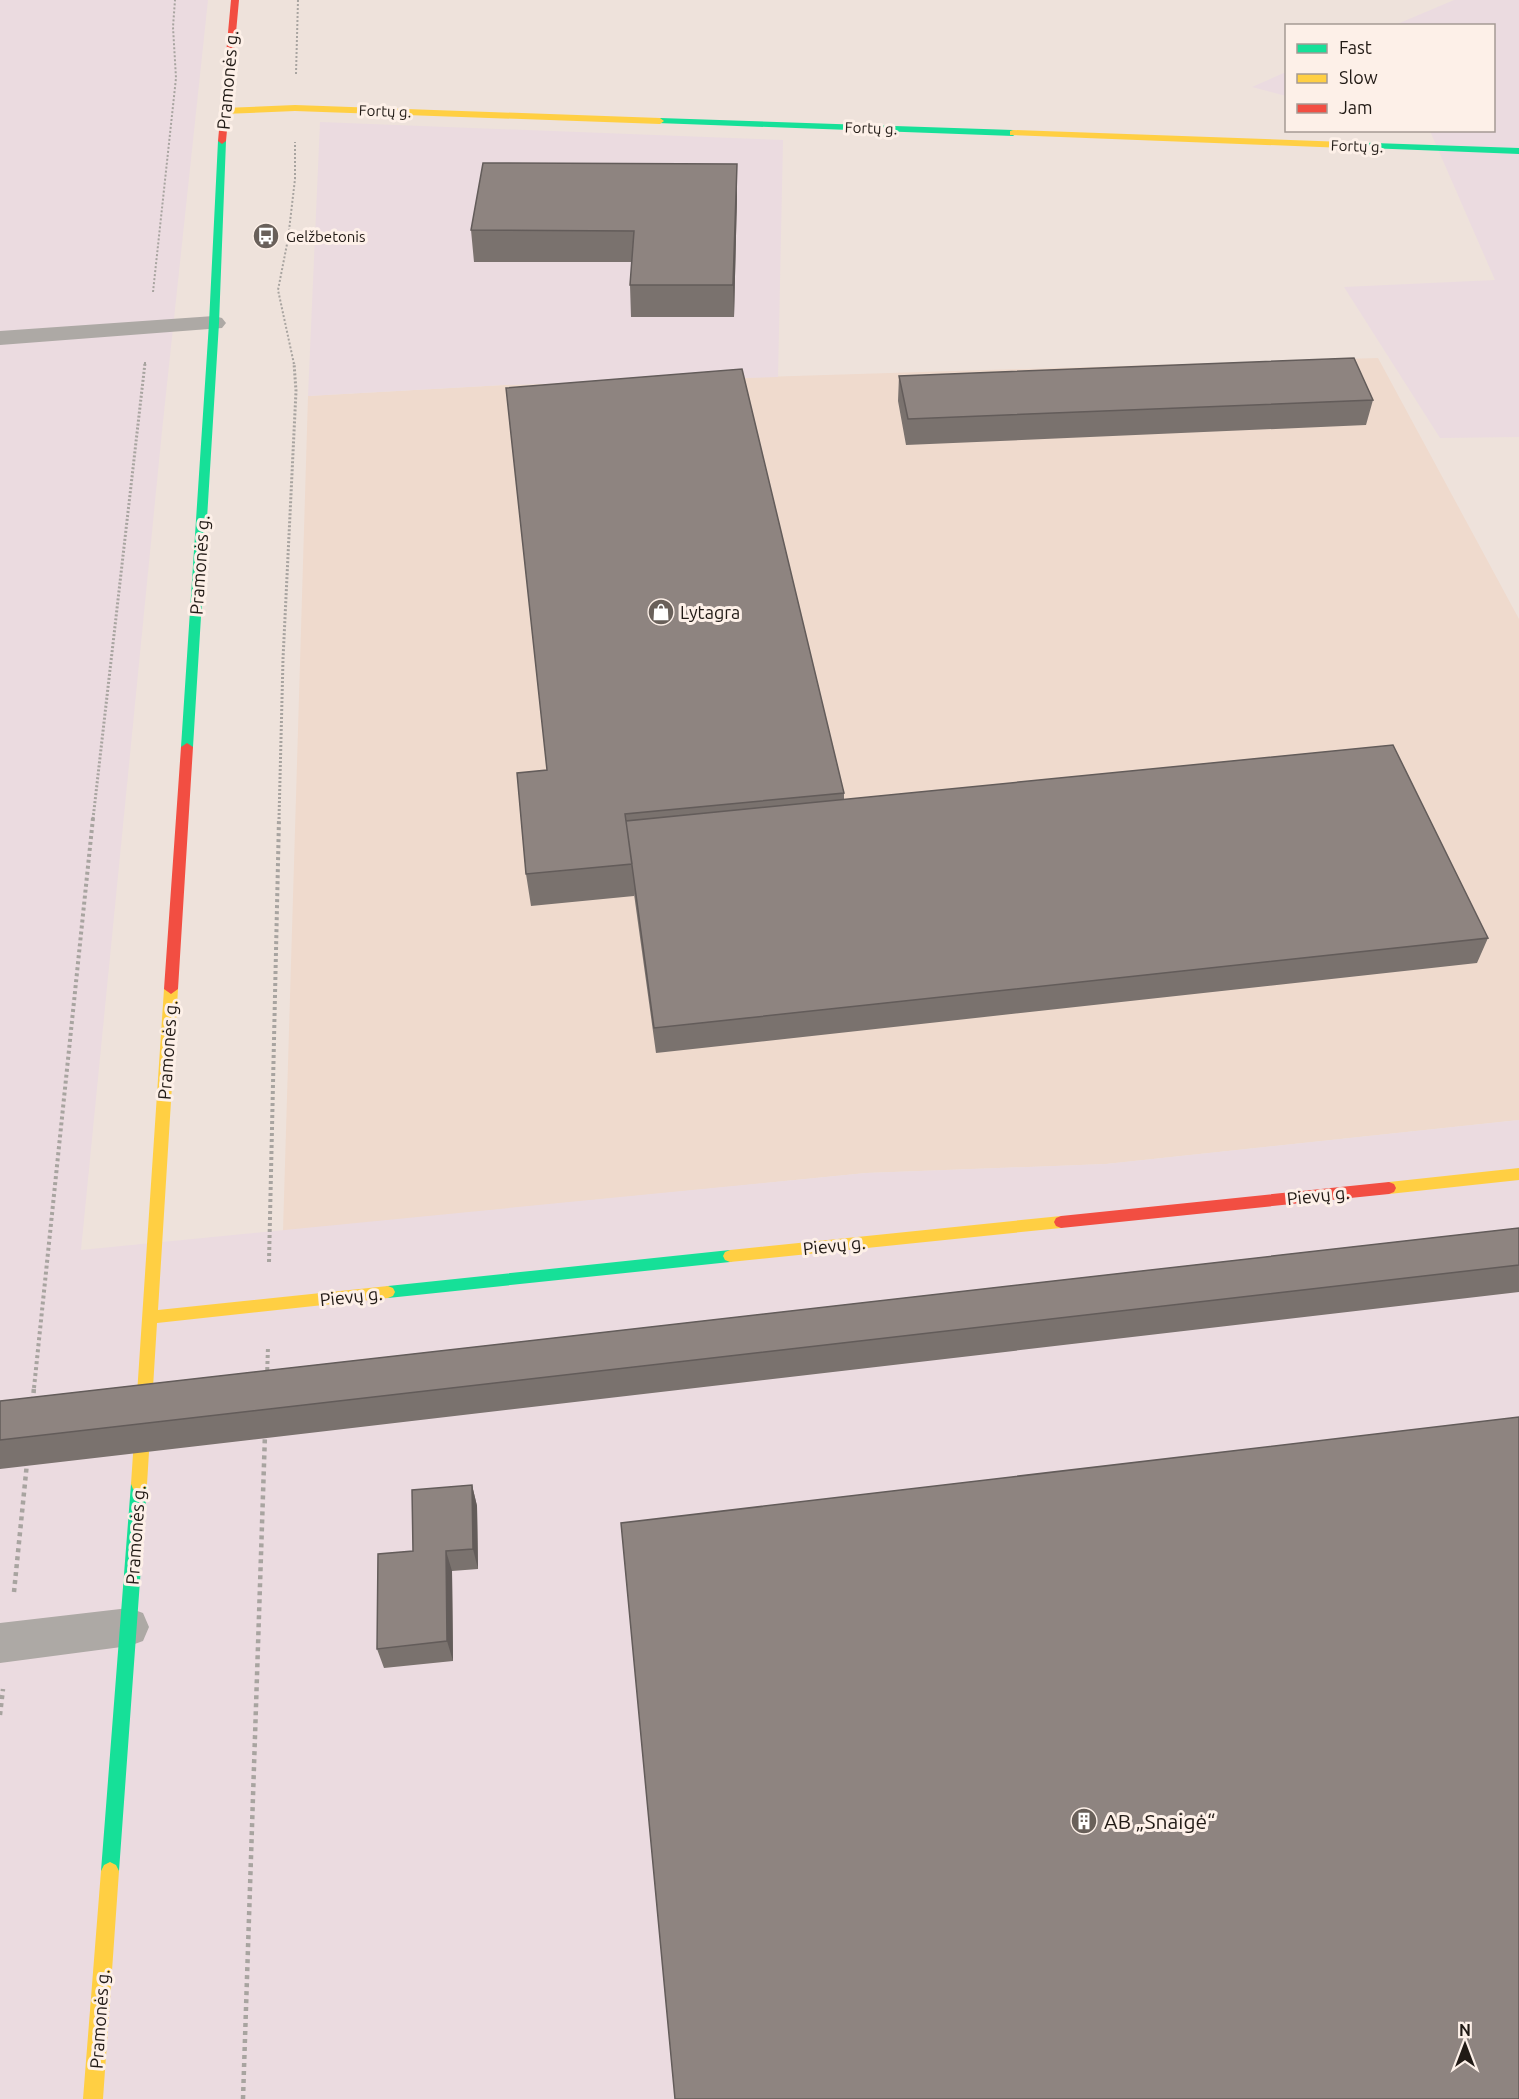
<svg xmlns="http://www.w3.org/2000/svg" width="1519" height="2099" font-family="Ubuntu,sans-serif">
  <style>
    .built { fill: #efdacd }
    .industrial { fill: #ebdbe0 }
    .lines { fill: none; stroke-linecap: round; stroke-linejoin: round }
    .path-far3 { stroke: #a8a4a0; stroke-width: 2; stroke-dasharray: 2 2; stroke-linecap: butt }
    .path-far2 { stroke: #a8a4a0; stroke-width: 3; stroke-dasharray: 2 2; stroke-linecap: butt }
    .path-far1 { stroke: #a8a4a0; stroke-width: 4; stroke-dasharray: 3 3; stroke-linecap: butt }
    .path { stroke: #a8a4a0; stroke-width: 4.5; stroke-dasharray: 4 4; stroke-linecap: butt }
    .street { fill: #ada9a5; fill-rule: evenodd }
    .fast { fill: #16e098; fill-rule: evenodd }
    .slow { fill: #ffcf43; fill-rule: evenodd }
    .jam { fill: #f24e42; fill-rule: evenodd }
    .wall { fill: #7a726e }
    .shaded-wall { fill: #635c5a }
    .building { fill: #8e8480; stroke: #635c5a; stroke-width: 1.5 }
    .labels { text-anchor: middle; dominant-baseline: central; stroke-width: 6; stroke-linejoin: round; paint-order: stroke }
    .far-street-label { font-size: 15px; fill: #211a15; stroke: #fdf0e8 }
    .far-poi-label { font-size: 15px; fill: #211a15; stroke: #fdf0e8; text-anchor: start }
    .street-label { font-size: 18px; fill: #211a15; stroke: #fdf0e8 }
    .poi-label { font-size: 18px; fill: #211a15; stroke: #fdf0e8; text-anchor: start }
    .near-poi-label { font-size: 21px; fill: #211a15; stroke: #fdf0e8; text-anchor: start }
  </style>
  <rect width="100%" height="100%" fill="#eee2db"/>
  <path class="built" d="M1378,358L1519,619V1120L1106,1164L866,1173L283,1231L308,396L504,385Z"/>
  <path class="industrial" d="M0,0H208L162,431L81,1250L866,1173L1106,1164L1519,1120V2099H0Z
    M1454,0H1519V437L1440,438L1344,287L1495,280L1430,131L1494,130V26L1395,25Z
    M1286,72V96L1252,87Z
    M320,122L783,140L778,377L504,385L308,396Z"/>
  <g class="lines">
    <path class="path-far3" d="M296,74L298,0
      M153,292L176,78L173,27L175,0
      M145,364V362
      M294,364L278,290L288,239L295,179V142"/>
    <path class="path-far2" d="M93,819L145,363
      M279,819L283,659L296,391L294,363"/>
    <path class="path-far1" d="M269,1262L279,818
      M267,1376L268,1347
      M34,1388L93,818"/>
    <path class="path" d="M33,1401L34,1387
      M14,1592L27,1463
      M0,1715L3,1689
      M243,2099L265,1434"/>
    <path class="street" d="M214,316L222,318L226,323L222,328L0,345V331Z
      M129,1608L143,1613L149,1627L143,1641L129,1646L0,1663V1623Z"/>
    <path class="fast" d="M660,118L1013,130L1017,133L1013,136L657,123V119Z
      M222,138L226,141L219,323L193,747L187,751L181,747L209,323L218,141Z
      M1345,142L1519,148V154L1342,147V143Z
      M730,1250L735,1252L737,1256L735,1260L730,1262L388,1298L383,1296L381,1292L383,1288L388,1286Z
      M139,1477L145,1479L147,1484L119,1871L116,1877L110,1880L104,1877L101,1871L131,1484L133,1479Z"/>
    <path class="slow" d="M295,105L660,118L664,121L660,124L295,111L223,114L219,111L223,108Z
      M1013,130L1345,142L1349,145L1345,148L1010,135V131Z
      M171,984L178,989L158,1310L388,1286L393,1288L395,1292L393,1296L388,1298L157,1323L147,1484L145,1489L139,1491L133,1489L131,1484L164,989Z
      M1519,1168V1180L1389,1194L1384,1192L1382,1188L1384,1184L1389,1182Z
      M1061,1216L1066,1218L1068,1222L1066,1226L1061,1228L730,1262L725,1260L723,1256L725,1252L730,1250Z
      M110,1862L116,1865L119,1871L103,2099H83L101,1871L104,1865Z"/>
    <path class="jam" d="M231,0H239L226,141L222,144L218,141Z
      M187,743L193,747L178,989L171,994L164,989L181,747Z
      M1389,1182L1394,1184L1396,1188L1394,1192L1389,1194L1061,1228L1056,1226L1054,1222L1056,1218L1061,1216Z"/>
  </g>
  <path class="wall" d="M737,195L734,317H631L630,285L632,262H474L471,230Z
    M899,376L1373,400L1366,425L906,445L898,401Z
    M517,773L844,793V799L1488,938L1477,963L656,1053L634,894V896L531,906L526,874Z
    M1519,1228V1292L0,1469V1401Z
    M472,1485L477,1506L478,1569L452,1571L453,1661L384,1668L377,1649L413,1551Z"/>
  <path class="shaded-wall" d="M737,164V195L734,317L733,285Z
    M472,1485L477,1506L478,1569L473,1549Z
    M446,1551L452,1571L453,1661L447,1641Z"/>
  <path class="building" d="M483,163L737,164L733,285H630L634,231L471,230Z
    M1354,358L1373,400L908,419L899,376Z
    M742,369L844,793L625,814L632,864L526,874L517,773L547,770L506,388Z
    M1393,745L1488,938L654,1028L626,821Z
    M1519,1228V1265L0,1440V1401Z
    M1519,1417V2099H675L621,1523Z
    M472,1485L473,1549L446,1551L447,1641L377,1649L378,1554L413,1551L412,1490Z"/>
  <defs>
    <symbol id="bus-disc" viewBox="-11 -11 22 22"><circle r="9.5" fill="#69605a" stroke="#fdf0e8"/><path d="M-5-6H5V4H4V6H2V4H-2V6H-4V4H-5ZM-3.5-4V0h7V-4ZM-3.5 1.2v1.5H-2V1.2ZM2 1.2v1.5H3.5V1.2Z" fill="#fff"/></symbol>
    <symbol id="shop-disc" viewBox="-11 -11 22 22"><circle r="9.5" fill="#69605a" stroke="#fdf0e8"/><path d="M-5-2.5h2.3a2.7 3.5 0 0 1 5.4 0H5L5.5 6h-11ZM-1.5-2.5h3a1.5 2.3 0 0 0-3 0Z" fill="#fff"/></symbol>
    <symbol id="building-disc" viewBox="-11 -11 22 22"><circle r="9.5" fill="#69605a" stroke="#fdf0e8"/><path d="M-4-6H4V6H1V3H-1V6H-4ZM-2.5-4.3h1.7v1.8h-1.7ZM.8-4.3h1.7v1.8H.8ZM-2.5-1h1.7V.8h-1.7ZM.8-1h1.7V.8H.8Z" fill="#fff"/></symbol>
  </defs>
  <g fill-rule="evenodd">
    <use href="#bus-disc" x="251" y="221" width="30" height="30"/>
    <use href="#shop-disc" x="646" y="597" width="30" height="30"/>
    <use href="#building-disc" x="1069" y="1806" width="30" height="30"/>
  </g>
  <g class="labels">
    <g class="far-street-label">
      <text transform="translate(385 111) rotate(2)">Fortų g.</text>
      <text transform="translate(871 128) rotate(2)">Fortų g.</text>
      <text transform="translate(1357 146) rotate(2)">Fortų g.</text>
    </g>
    <g class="far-poi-label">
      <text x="286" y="236">Gelžbetonis</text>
    </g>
    <g class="street-label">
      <text transform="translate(227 80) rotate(-85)">Pramonės g.</text>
      <text transform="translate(199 565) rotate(-86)">Pramonės g.</text>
      <text transform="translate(167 1050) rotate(-86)">Pramonės g.</text>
      <text transform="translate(1318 1195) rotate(-6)">Pievų g.</text>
      <text transform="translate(834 1245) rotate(-6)">Pievų g.</text>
      <text transform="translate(351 1296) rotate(-6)">Pievų g.</text>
      <text transform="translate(135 1535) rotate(-86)">Pramonės g.</text>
      <text transform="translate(99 2019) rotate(-86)">Pramonės g.</text>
    </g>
    <g class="poi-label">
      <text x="680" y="612">Lytagra</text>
    </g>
    <g class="near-poi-label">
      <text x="1104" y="1821">AB „Snaigė“</text>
    </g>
  </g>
  <rect x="1285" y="24" width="210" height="108" fill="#fdf0e8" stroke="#a59a94" stroke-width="1.5"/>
  <rect x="1297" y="44" width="30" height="9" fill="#16e098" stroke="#a59a94" stroke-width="1.5"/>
  <text x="1339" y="54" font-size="18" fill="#211a15">Fast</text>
  <rect x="1297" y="74" width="30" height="9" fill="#ffcf43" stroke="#a59a94" stroke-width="1.5"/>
  <text x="1339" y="84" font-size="18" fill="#211a15">Slow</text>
  <rect x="1297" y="104" width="30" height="9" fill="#f24e42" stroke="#a59a94" stroke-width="1.5"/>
  <text x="1339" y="114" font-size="18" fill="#211a15">Jam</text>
  <g transform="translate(1465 2045)" stroke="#fdf0e8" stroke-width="4.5" paint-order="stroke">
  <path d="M0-4.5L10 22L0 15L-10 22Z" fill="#211a15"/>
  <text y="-9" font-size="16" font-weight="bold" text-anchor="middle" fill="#211a15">N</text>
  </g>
</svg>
